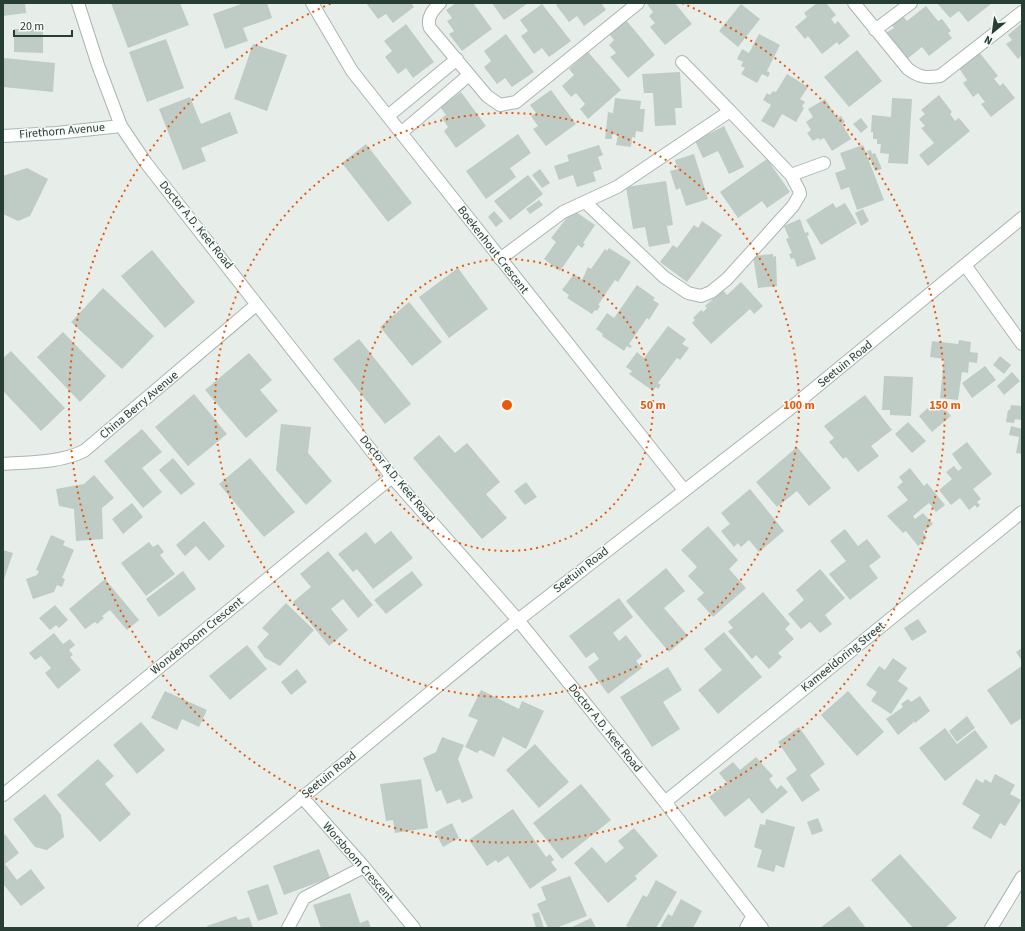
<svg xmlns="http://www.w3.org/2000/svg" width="1025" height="931" font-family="'Source Sans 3',sans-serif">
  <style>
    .building { fill: #bfcbc5 }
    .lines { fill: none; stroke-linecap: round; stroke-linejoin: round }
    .minor-casing { stroke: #aab6b0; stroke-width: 14 }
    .minor { stroke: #fff; stroke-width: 12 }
    .ring { fill: none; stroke: #e8590c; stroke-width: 2; stroke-dasharray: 2 4 }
    .labels { text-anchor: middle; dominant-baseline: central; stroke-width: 3; stroke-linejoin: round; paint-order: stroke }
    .street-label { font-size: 12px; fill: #273e35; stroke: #f7faf8 }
    .centre { fill: #e8590c; stroke: #f7faf8; stroke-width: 2 }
    .ring-label { font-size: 12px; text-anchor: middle; font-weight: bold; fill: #e8590c; stroke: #f7faf8; stroke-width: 3; stroke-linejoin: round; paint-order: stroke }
  </style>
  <rect width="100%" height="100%" fill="#e7eeea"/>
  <path class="building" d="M3,3H25L26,13L3,16Z
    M111,3H180L189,25L128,48Z
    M244,3H267L272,18L243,28L248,41L225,49L213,14Z
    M366,3H411L414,7L393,23L386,14L378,19Z
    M456,3H473L492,29L462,51L449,34L454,31L447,21L452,18L446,10Z
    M492,3H528L504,20Z
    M558,3H601L606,10L584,26L577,16L569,22L556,5Z
    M649,3H675L692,24L665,45L650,27L655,23L649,16L653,12L647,4Z
    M817,3H826L836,15L831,19L835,24L838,21L850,36L839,45L837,42L822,54L808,36L805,39L795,27L807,17L804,13Z
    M937,3H990L991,4L968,22L959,11L950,18Z
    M542,4L571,41L549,57L542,48L534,54L521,36L528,31L520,20Z
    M741,4L760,19L738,47L719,31Z
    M926,6L938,21L942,19L951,31L948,33L952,38L929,56L922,47L907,59L886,33L894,28L890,23L901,14L907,21Z
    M626,20L655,55L628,78L610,57L616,53L609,45L614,40L609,34Z
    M1022,23V58L1021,56L1018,59L1006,44L1012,40L1008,35Z
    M406,24L434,62L413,78L406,68L398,74L385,57L392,51L384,41Z
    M14,29H43V53L14,52Z
    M506,34L534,72L512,87L505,78L497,84L484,67L491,61L484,51Z
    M759,34L780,45L767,71L770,73L768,77L762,74L757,83L741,74L745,68L741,66L743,62L737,59L742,49L749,53Z
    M166,39L184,88L147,102L129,52Z
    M253,44L287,55L267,111L234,99Z
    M857,50L882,81L849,107L824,77Z
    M588,52L621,90L588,119L580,109L585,104L576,93L571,97L562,86L574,75L569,69Z
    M979,52L998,76L994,79L1000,86L1003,83L1015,98L991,117L981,104L985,102L978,93L973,97L963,83L967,80L959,68Z
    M4,58L55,63L53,92L3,87Z
    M680,72L682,108H675L676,125L655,126L653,93H644L642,74Z
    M787,74L808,87L800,99L805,102L802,106L804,108L796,122L782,114L774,128L761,121L771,105L763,100L767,93L770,95L773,91L776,92Z
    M551,90L576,124L546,146L533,129L538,126L531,116L536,113L530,105Z
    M461,92L486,126L456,148L444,131L448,127L442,118L446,115L440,107Z
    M939,95L952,112L950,114L955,121L959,118L970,131L928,166L919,155L934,143L921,128L925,126L919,119L925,114L921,110Z
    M190,97L201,124L230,112L238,133L201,148L206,161L183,170L159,109Z
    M615,98L641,101L640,109H645L643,132L636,131L635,138L632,137L631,147L616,145L618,135L612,134V139H605L608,112L613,113Z
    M892,98L912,99L908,164L888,163L889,154L880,153L881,144H877V139H873V132H871L872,115L891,117Z
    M825,99L837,118L841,116L845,122L842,124L851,139L832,151L824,138L820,140L818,138L813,141L807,133L811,130L806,122L813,117L808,109Z
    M861,118L868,127L861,133L853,124Z
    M724,126L744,167L729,174L718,151L703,158L695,141Z
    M518,134L531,153L510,168L516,177L486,199L466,171Z
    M366,144L412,203L388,222L342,163Z
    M599,145L603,155L598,157L602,169L593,172L596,181L577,187L573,175L559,180L554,166L569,161L567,155Z
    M863,145L884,200L857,210L849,187L841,190L835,173L846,169L840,153Z
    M871,150L872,154L875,153L882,169L875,171L867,151Z
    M694,154L708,199L686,206L680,188L676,190L670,171L678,169L675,160Z
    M767,159L790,192L767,208L762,201L738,218L720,192Z
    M27,168L48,179L30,216L18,221L3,214V176Z
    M540,169L550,183L542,188L532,175Z
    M528,175L543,194L510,220L494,201Z
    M666,181L673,225L667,226L670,243L649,247L645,227L633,229L626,187Z
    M539,200L543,205L530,214L526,209Z
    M833,203L836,208L845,203L857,223L821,245L806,220Z
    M863,209L869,221L861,226L855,213Z
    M573,210L595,225L583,243L585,244L582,248L578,245L560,271L544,259L556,242L551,238Z
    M494,211L503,221L496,227L488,217Z
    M800,219L805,233L808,232L809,235L807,236L816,259L797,267L794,258L791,259L789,254L792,253L786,239L789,238L784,226Z
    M702,221L722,235L687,282L660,262L673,245L677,248L694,225L698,228Z
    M609,248L631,262L618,282L615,280L598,305L600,306L597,311L595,310L592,314L567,298L569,295L562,290L574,274L582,280L588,267L591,269L605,249L607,251Z
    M152,250L195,302L165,328L121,276Z
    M773,254V257L776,256L777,286L758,288L753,256Z
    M458,268L488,309L449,338L419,297Z
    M741,282L763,306L754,314L750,309L711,344L692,323L695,320L693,318L701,310L703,312L707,308L705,306L723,290L727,295Z
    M637,285L655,298L653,300L659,304L649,320L647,318L629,344L632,346L630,348L627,346L624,351L602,336L603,334L596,329L607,313L614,318Z
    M103,288L154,336L122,369L71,322Z
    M409,302L442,342L412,366L380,327Z
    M668,326L686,339L682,344L689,348L680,360L677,358L658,383L661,385L658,389L656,387L653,391L629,374L632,371L626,367L637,352L644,358Z
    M63,332L106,376L80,402L37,357Z
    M359,339L411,404L385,424L333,359Z
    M959,340L971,342L970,352L978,353L977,363L969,362L968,373L962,372L958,400L940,398L944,359L930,357L932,341L958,344Z
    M11,351L65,408L41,431L3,391V358Z
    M249,353L272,380L260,390L278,411L246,438L205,390Z
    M1000,356L1011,365L1004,374L993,365Z
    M985,366L996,380L972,398L962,383Z
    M1012,372L1020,381L1004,395L997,386Z
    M884,376L913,377L911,416L890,415V410H882Z
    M194,394L227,434L188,466L155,427Z
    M865,395L892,430L871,446L879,456L858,472L846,457L843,459L829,442L834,438L824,426Z
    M937,400L951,416L932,432L919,416Z
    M1011,405L1022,406V420L1015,419L1014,423L1006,422L1008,410H1010Z
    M908,422L926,441L912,453L895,434Z
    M281,424L311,427L308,453L332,481L306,505L276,470Z
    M1011,426L1022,429V454L1016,453L1019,437L1009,435Z
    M142,429L162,452L142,468L162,492L143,508L104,461Z
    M439,435L455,453L467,443L500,482L486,494L507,518L482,539L413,458Z
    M967,442L992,474L973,489L981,499L977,502L980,505L977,508L975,505L969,510L960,498L951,505L939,490L952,479L946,472L954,466L958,471L962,468L952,454Z
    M797,447L831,488L809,506L797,491L777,507L756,482Z
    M173,458L195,484L181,495L159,470Z
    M250,458L295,512L264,537L219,484Z
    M910,468L924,486L927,483L945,505L936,512L929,503L913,516L915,519L923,513L933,524L923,532L927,538L918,546L906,531L903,533L887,516L908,500L897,487L903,482L899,477Z
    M94,475L114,498L102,508L103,539L76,541L74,509L59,506L56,489L84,484Z
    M526,482L537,497L525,505L514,491Z
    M750,489L784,531L759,552L749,540L741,547L738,543L734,547L721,531L730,524L721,513Z
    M132,503L143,517L123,534L112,519Z
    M204,521L225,546L209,561L196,546L185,556L176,545Z
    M708,526L738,560L729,569L746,588L713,617L697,599L704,593L688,576L697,567L681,550Z
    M845,529L858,546L867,539L881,557L869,566L878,578L850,600L829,574L846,561L830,541Z
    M391,531L413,558L373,589L357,569L353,572L338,554L366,532L375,544Z
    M51,535L65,541L63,545L74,550L62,578L65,579L62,587L57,585L54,592L33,599L26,579L37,575L39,571L36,570Z
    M149,542L153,547L158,544L164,552L160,555L175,574L146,596L121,563Z
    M3,550L13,553L3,582Z
    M328,551L373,605L358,618L343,599L331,609L348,630L329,646L293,602L311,587L300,574Z
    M666,568L685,591L664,608L688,636L669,652L626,601Z
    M820,569L845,598L825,615L832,624L820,633L810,622L801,629L788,614L804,600L796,590Z
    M183,571L196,589L159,617L146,599Z
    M412,571L423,585L386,614L374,600Z
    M105,579L139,620L127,630L110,610L102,616L104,618L97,624L95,622L85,629L69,609Z
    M763,592L790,624L785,629L794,639L778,653L782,657L769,669L756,655L752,659L728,631L733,628L728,622Z
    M619,598L633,617L613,633L619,641L626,635L642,656L636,661L642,668L608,694L588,667L599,659L594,652L586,658L569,636Z
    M286,603L314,630L280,666L265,658L257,647L269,634L262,628Z
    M55,605L68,620L59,628L56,625L50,630L39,618Z
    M918,619L927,632L912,641L904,628Z
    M724,632L762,677L718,714L698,690L722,670L704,649Z
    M54,633L63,644L70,639L75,645L69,650L73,655L70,657L81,670L58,689L45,673L51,668L41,656L35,660L29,653Z
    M247,645L267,669L230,700L209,676Z
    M1022,648V661L1016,652Z
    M893,658L907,668L898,681L908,688L891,714L871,701L877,692L866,685L879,666L885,670Z
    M1022,666V718L1011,725L987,690Z
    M668,667L682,690L663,702L680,729L652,747L620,697Z
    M297,669L307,682L291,695L281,682Z
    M481,690L519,709L522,701L544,711L526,749L503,737L494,757L480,750L477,753L465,747L478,720L468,716Z
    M165,691L207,710L199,727L182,719L177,730L151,718Z
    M848,691L884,732L857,756L821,715Z
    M920,696L930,711L915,723L910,716L914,722L898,735L886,719L903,707L901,704L908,699L911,702Z
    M967,716L975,728L957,742L949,731Z
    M141,722L165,750L137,774L113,745Z
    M799,727L825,764L810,775L820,790L802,802L786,778L797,770L778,742Z
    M945,728L957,744L975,730L988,747L945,781L919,748Z
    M442,737L464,745L458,759L473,798L462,803L460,799L447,804L441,790L436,792L423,758L436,752Z
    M535,744L569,782L539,808L506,770Z
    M756,757L773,776L769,779L777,789L781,785L788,792L762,814L749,798L725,817L709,797L727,783L719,773L733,762L740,770Z
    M98,759L114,776L105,784L131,814L100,842L57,795Z
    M995,774L1015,785L1010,794L1021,800L1005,826L1000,823L991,839L972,828L980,815L962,804L976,779L983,783L985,779L991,783Z
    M421,779L428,828L395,833L393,820L386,821L380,784Z
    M581,784L611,820L562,859L533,823Z
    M45,794L61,815L64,837L47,850L35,847L13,819Z
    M513,809L546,857L550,854L554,860L551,862L557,870L530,889L508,856L498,863L496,860L487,866L469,840Z
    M818,818L823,831L812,835L807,822Z
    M766,819L795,827L784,868L776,865L774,872L757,867L762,850L754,847L760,824L765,825Z
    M452,823L459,838L443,847L435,832Z
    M634,828L658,856L635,876L637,879L608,903L574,863L592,847L606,863L624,848L618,841Z
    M5,834L19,853L5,864L17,880L31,869L45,888L21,906L3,884V836Z
    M319,849L330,878L284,895L273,866Z
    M900,854L957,918L945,928H913L871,880Z
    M570,876L587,916L556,928H548L537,904L546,900L541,887Z
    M656,880L677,892L656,928H630L626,926L643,895L647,897Z
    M268,884L278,914L258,921L247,891Z
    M350,893L360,923L368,920L371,928H321L313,905Z
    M681,899L702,911L693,928H660L668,914L672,916Z
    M849,906L866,928H820Z
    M539,912L544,928H536L532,914Z
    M236,916L238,920L249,917L253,928H208L207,926Z
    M591,918L596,928H570Z"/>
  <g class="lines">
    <defs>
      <path id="minor" d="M78,3L98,65L121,126L146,163L392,477L518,620L665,802L762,928
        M312,3L352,71L684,490
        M440,3C433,10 426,18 430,28L487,96L500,105L516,102L638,3
        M854,3L908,69C920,78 927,78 940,76L1022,12
        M875,30L911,3
        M682,62L730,111
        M388,116L457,59
        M402,132L469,75
        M3,136L56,133L121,126
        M791,175L824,163
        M500,259L563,212L617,187L730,111L791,175L799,190L800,194L793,206L727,279L711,292L701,296L688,293L664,277L585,202
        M965,265L1022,344
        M3,464C30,462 59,463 84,451L256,305
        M3,795L392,477
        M302,797L364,867L414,928
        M665,802L1022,512
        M144,928L518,620L787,411L1022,218
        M288,928L304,898L364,867
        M746,928L752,917
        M991,928L1022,877"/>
    </defs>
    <use href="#minor" class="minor-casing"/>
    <use href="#minor" class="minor"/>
  </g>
  <g class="ring">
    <circle cx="507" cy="405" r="146"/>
    <circle cx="507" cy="405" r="292"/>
    <path d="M682 3A438 438 0 1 1 332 3"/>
  </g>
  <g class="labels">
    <g class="street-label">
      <text transform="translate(62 131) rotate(-5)">Firethorn Avenue</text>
      <text transform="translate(196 225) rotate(51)">Doctor A.D. Keet Road</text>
      <text transform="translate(493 250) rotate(52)">Boekenhout Crescent</text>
      <text transform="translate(845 364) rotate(-39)">Seetuin Road</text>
      <text transform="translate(139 405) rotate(-40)">China Berry Avenue</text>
      <text transform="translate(397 479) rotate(50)">Doctor A.D. Keet Road</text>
      <text transform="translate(581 570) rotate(-38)">Seetuin Road</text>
      <text transform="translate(197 636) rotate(-39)">Wonderboom Crescent</text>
      <text transform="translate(843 657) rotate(-39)">Kameeldoring Street</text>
      <text transform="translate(605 728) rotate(51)">Doctor A.D. Keet Road</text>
      <text transform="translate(329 775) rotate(-39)">Seetuin Road</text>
      <text transform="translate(358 862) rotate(49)">Worsboom Crescent</text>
    </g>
  </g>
  <circle cx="507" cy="405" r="6" class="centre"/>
  <g class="ring-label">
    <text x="653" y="409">50 m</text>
    <text x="799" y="409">100 m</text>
    <text x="945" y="409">150 m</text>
  </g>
  <rect width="1025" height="931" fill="none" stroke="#273e35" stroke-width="8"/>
  <g transform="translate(993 32) rotate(209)" stroke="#f7faf8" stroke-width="3" paint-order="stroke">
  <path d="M0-3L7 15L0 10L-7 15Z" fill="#273e35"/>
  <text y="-6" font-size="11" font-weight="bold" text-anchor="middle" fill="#273e35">N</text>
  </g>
  <path d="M14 30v6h58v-6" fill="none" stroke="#273e35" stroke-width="2"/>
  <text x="20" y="30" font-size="12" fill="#273e35" stroke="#f7faf8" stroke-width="3" paint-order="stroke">20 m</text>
</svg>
